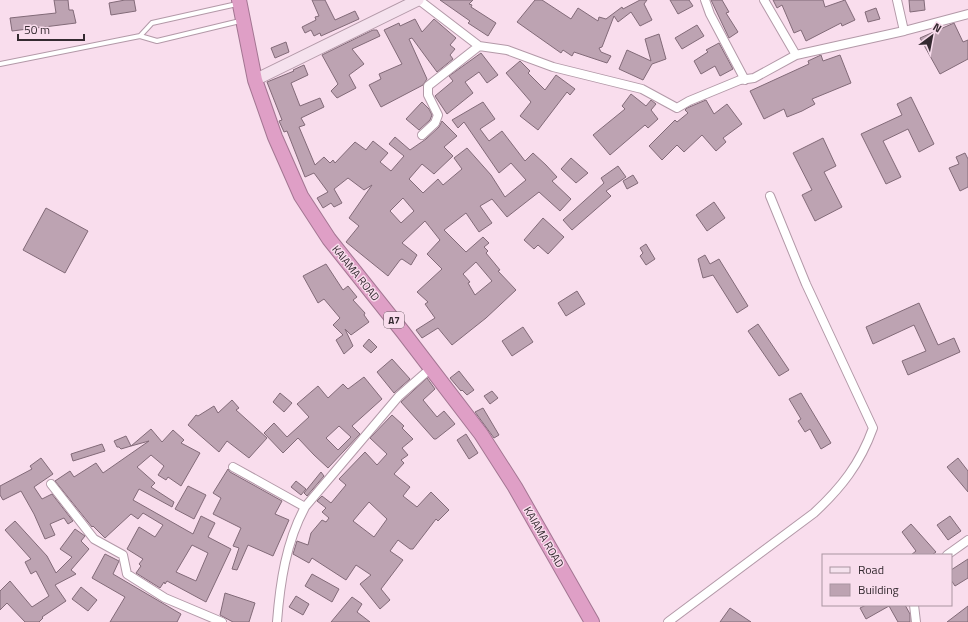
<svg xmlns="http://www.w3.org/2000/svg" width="968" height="622" font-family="'Titillium Web',sans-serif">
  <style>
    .building { fill: #bda3b2; stroke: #826a78; fill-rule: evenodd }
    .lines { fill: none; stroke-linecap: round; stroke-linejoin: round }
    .lane-casing { stroke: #b399a8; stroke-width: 6 }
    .street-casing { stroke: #b399a8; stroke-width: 10 }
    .secondary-casing { stroke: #b399a8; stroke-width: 13 }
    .highway-casing { stroke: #a37692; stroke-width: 16 }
    .lane { stroke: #fff; stroke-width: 4 }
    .street { stroke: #fff; stroke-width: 8 }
    .secondary { stroke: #f5e2ee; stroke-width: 11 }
    .highway { stroke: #df9fc6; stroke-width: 14 }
    .labels { text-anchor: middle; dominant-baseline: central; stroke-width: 3; stroke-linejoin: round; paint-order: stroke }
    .shield { fill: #f9dded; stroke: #6f6069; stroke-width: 1 }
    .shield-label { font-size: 10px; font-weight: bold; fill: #342a30 }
    .street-label { font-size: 11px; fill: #342a30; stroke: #f9dded }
  </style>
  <rect width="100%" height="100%" fill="#f9dded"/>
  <path class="building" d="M54,0H68L69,10H73L76,23L12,31L10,18L56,13Z
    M125,0H134L136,11L111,15L109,3Z
    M312,0H325L335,20L355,11L359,19L321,36L320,33L314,36L311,30L305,33L302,27L316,20L315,17L319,16Z
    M440,0H473L469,4L472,5L471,7L496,23L488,36L468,23L470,21Z
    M535,0H542L571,19L578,8L598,21L599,17L606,19L622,7L623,9L640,0H647L644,4L652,20L640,26L631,12L618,22L614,16L602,47L599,48L601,52L611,56L607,63L574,52L572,56L563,50L561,53L517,22Z
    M670,0H689L693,6L678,14Z
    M711,0H722L729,12L726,13L738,32L729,38Z
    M773,0H823L825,7L845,0L855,20L842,26L841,23L806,41L801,30L794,33L782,5L777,8Z
    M909,0H924L925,10L910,12Z
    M876,8L880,19L868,22L865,12Z
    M415,19L422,32L434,19L456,38L450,45L455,49L450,55L453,59L437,72L412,38L409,39L427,79L423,85L381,107L369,85L381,79L379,74L402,64L384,30L399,23L400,26Z
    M954,23L963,42L968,40V59L940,74L920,38Z
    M697,25L704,36L682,49L675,38Z
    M373,30H377L380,36L352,49L364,64L349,75L356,88L337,98L331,91L338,84L322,55Z
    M659,34L666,59L652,64L643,80L619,69L627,50L651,61L645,39Z
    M286,42L289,52L275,58L271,48Z
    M719,43L733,69L720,76L715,66L701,74L694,61L708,52L706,50Z
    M481,53L498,75L487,83L479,72L465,82L473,93L447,114L435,96L453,81L449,76Z
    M821,55L823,61L840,55L851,83L812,99L815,104L802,111L787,117L784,109L764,119L750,91L809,64L808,61Z
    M520,61L530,71L528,73L545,90L556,75L575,89L570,95L567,92L538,130L520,116L531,102L506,73Z
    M304,65L308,75L291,83L300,106L320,98L324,107L301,118L305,125L299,127L315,165L324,157L330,163L333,160L335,163L355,142L366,150L373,141L388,153L380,162L391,171L404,156L389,144L395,137L410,150L426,139L439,127L442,121L457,136L444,147L453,156L434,174L422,164L409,179L423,193L438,179L443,185L462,169L454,158L467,148L491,175L505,197L526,180L511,163L499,173L464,122L458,128L452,120L483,102L495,119L480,129L489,141L502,131L525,161L533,153L546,165L557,177L552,181L571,199L560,211L539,192L507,217L492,199L480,206L492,223L479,232L466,213L444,230L466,252L483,237L489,243L484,247L488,251L486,253L500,270L498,271L516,290L486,318L452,345L438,328L422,338L416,330L435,318L425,304L428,302L417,292L442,269L427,254L440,240L425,221L402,243L417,255L411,265L402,259L400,260L388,276L346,242L359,226L349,218L372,185L364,190L348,178L334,189L342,203L334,207L331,203L323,208L317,198L328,192L314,173L305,177L287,131L284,132L279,121L282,120L267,82L294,71L293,70ZM403,198L414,211L401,223L390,211ZM476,262L492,281L475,295L468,283L470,282L463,274Z
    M631,94L646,106L651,100L656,104L651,110L658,119L648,128L645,125L610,155L593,135L625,109L622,106Z
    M911,97L934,144L919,152L908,129L883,141L901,177L886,184L861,134L902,115L897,104Z
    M706,100L714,114L727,104L742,124L723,138L726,142L716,151L702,135L684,152L677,145L662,160L649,146L675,120L677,122L688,113L685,110L687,108Z
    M422,102L429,109L432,115L430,120L419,130L406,119Z
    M823,138L836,166L824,172L842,207L815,221L802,195L812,190L793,153Z
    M965,153L968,159V187L960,191L949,168L959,164L956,157Z
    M571,158L588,173L576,183L561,169Z
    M618,166L626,177L606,191L611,196L572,230L563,220L604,183L601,178Z
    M633,175L638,183L627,189L623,181Z
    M714,202L725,218L707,231L696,215Z
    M46,208L88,231L65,273L23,250Z
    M543,218L564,237L548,254L538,245L534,249L524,240Z
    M646,244L655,259L646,265L640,256L643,253L640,248Z
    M705,255L710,264L719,259L748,306L737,313L713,275L703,278L698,259Z
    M326,264L343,290L348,286L357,297L353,300L365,313L364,315L369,322L351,335L345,329L353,346L344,354L336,340L343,335L333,325L340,318L324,299L318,303L303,276Z
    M577,291L585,304L566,316L558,303Z
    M919,303L938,345L954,338L960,352L908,375L902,361L926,351L914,325L873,344L866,327Z
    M758,324L789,370L779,376L748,331Z
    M523,327L533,342L512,356L502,341Z
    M369,339L377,347L371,353L363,346Z
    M392,359L410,379L394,393L377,372Z
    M459,371L474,390L467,395L462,390L461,391L450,378Z
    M364,377L382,399L352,426L360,434L328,468L314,455L298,438L283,453L264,433L274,423L287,437L309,417L297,404L318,386L328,398L343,384L348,389ZM339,426L351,437L338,450L326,438Z
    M427,378L435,389L423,400L437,417L444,411L455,424L436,439H434L401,402Z
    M492,391L498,398L490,404L484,396Z
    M280,393L292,403L284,412L273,402Z
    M801,393L831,443L821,449L810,429L805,432L798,421L801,419L789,399Z
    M232,400L239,408L236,410L267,438L249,458L227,441L219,452L188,425L196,415L198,416L214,406L218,413Z
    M483,408L499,435L494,438L475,412Z
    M392,415L404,426L402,428L413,439L402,448L408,455L401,460L404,463L394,474L410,487L403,496L417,507L431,492L449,510L438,521L436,519L413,549H410L398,540L390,551L403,560L381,589L390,600L380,609L360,584L371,575L356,565L346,580L312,558L309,563L293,554L297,541L308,545L311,533L322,520L326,522L329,518L322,512L326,508L317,501L322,496L331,503L346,485L339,479L365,452L377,465L387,454L370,438ZM369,502L387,519L374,537L353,521Z
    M151,429L162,442L173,430L184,440L181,443L200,453L181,486L168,477L166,480L158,475L164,466L151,455L137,467L155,483L151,487L174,502L172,507L139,489L133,500L193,534L201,516L215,523L208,537L231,549L206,602L167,581L165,584L164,582L160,588L136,573L141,566L139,564L143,559L127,549L139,527L155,537L163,525L143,513L138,519L131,514L105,538L93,526L92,527L55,481L70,471L74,477L96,463L103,473L149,441L131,446ZM192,545L208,553L196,581L176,572Z
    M466,434L478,453L469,459L457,440Z
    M126,436L131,446L121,449L119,447H117L114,441Z
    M102,444L105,451L73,461L71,454Z
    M41,458L53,474L34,487L42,499L52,494L73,521L68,524L64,518L50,524L55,535L45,539L34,514L21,491L3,500L0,495V486L32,469L30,466Z
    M958,458L968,471V492L947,467Z
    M228,469L230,472L282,501L275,514L289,520L273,556L248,545L237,570L232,569L239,548L233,546L241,528L213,514L221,498L213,493Z
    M321,472L324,476L307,496L304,493Z
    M296,481L306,489L301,495L291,487Z
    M188,486L206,495L194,519L175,509Z
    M950,516L961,531L948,540L937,525Z
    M15,521L47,556L56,573L72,557L60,549L75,529L85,536L81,541L89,549L71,570L76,574L55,585L66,601L42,617L43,618L39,622H25L7,603L0,610V591L10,581L32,607L49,596L36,571L31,574L25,562L31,559L5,530Z
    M911,524L936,552L932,555H911L916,551L902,532Z
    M105,554L119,561L113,574L181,614L177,622H110L125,597L92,578Z
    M968,559V578L955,586L951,580V570Z
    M312,574L339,589L332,602L305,586Z
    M81,587L97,600L88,611L72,599Z
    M225,593L255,603L249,622H233L220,615Z
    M296,596L309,604L303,615L289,607Z
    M352,597L362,604L357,612L370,622H331Z
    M866,605H905L910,614V622H898L889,606L866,619L860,608Z
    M968,606V622H947Z
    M730,608L751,622H720Z"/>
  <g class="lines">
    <defs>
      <path id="lane" d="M140,36L152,23L237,4
        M0,64L140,36L157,41L240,21"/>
      <path id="street" d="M419,0L479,46
        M705,0L710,14L745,80
        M897,0L904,31
        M796,55L904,31L968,14
        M422,135L435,123L438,115L428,95V86L479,46L507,50L553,67L642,89L677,108L689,101L740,80L754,78L796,55L764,0
        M233,467L305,507
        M51,484L94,539L123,555L127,574L165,598L222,622
        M947,555L968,540
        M914,605L916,622
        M277,622C280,583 286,542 305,507L399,396L431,368
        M668,622L814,513C841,488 860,464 873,428L806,284L770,196"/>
      <path id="secondary" d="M255,80L418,0"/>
      <path id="highway" d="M239,0L255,80L275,137L301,196L329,239L403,332L481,434L515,487L592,622"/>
    </defs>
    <use href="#lane" class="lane-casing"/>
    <use href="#street" class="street-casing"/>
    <use href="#secondary" class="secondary-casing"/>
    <use href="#highway" class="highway-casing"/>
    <use href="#lane" class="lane"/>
    <use href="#street" class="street"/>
    <use href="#secondary" class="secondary"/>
    <use href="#highway" class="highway"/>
  </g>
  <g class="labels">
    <rect class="shield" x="384" y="312" width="20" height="16" rx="3"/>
    <g class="shield-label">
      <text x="394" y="320">A7</text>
    </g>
    <g class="street-label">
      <text transform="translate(356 273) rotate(51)">KAIAMA ROAD</text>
      <text transform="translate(544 537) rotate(60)">KAIAMA ROAD</text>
    </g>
  </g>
  <rect x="822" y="554" width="130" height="52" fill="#f9dded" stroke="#aa95a1"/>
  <rect x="830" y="567" width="20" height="6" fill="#f5e2ee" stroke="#aa95a1"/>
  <text x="858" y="574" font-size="12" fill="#342a30">Road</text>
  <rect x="830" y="584" width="20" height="12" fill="#bda3b2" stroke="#aa95a1"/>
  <text x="858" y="594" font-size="12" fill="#342a30">Building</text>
  <g transform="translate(932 36) rotate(32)" stroke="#f9dded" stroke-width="3" paint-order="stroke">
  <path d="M0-3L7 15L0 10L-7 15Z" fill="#342a30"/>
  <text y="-6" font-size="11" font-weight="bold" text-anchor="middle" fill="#342a30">N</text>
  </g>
  <path d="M18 34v6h66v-6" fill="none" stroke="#342a30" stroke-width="2"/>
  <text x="24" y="34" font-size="12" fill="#342a30" stroke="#f9dded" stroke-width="3" paint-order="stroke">50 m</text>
</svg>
